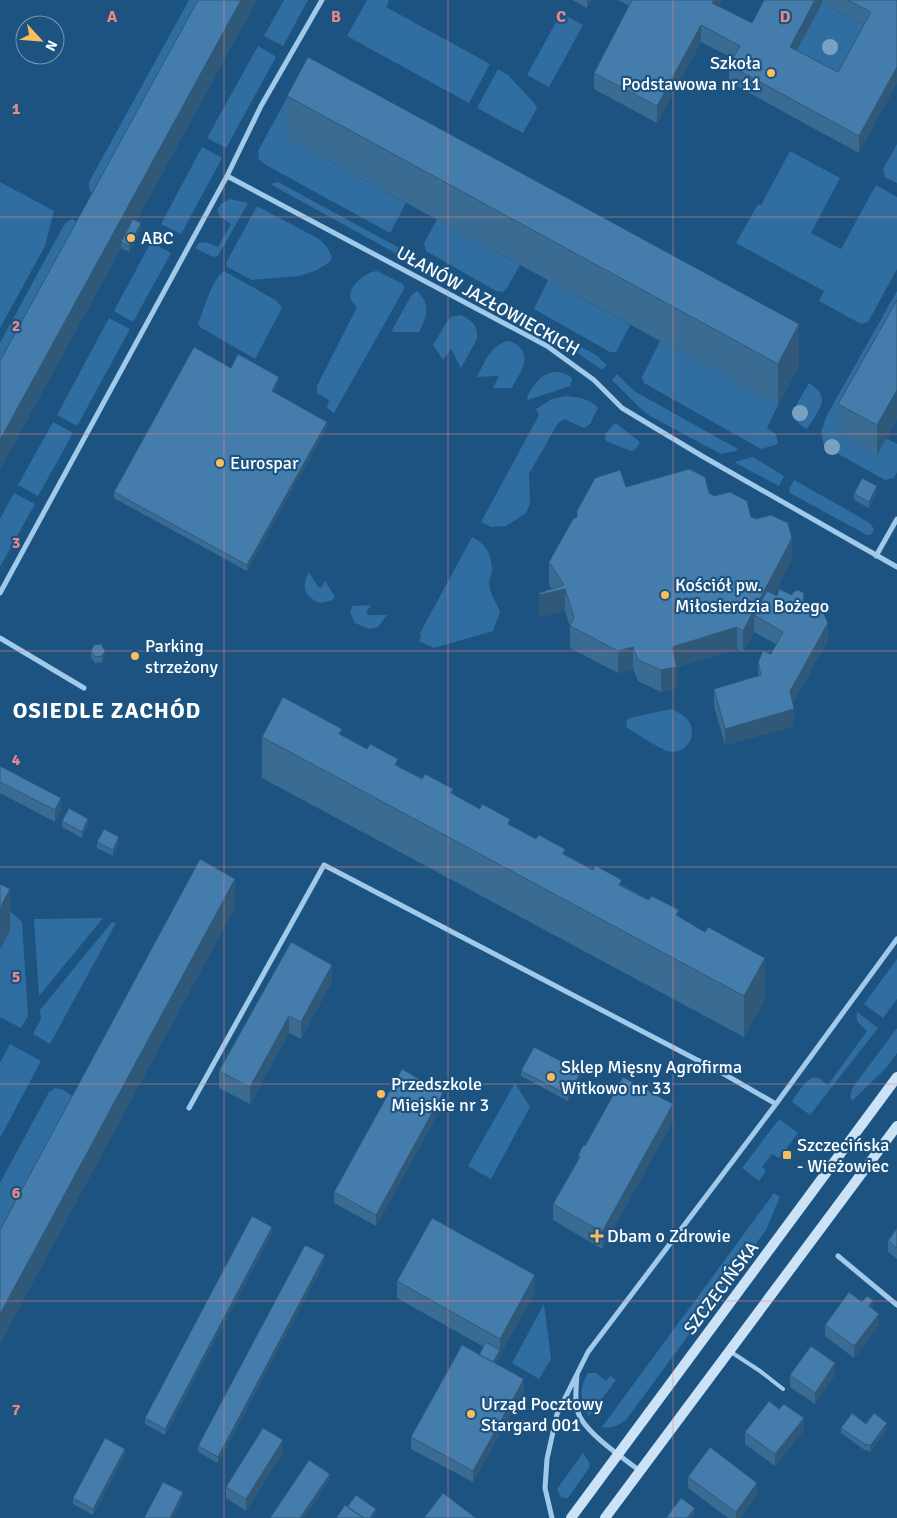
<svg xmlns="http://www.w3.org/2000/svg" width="897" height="1518" font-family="Signika,sans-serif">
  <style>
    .green { fill: #306da0 }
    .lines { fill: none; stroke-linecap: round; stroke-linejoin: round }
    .lane { stroke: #a1c9e9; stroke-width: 4 }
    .street { stroke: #a1c9e9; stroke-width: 5 }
    .secondary { stroke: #cce3f7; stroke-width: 10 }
    .tree { fill: #79a1c2 }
    .wall { fill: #3a6c93; fill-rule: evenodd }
    .shaded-wall { fill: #305878 }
    .building { fill: #447dab; stroke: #305878 }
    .grid { fill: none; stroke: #e88989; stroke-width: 1; stroke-opacity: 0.55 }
    .poi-dot { fill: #fabd5e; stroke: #1c5381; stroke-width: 2 }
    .labels { text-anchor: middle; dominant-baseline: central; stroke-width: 4.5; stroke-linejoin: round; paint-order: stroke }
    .poi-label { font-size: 18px; fill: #fff; stroke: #1c5381; text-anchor: start }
    .street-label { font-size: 18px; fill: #fff; stroke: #1c5381 }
    .district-label { font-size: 22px; font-weight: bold; letter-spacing: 1px; fill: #fff; stroke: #1c5381 }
    .grid-label { font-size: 16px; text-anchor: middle; font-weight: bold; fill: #e88989; stroke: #1c5381; stroke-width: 4.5; stroke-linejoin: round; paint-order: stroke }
  </style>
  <rect width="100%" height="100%" fill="#1c5381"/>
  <path class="green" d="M189,0H214L104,200C93,195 88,195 89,182Z
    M284,0H308L283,46L264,36Z
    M367,0H389L386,7L490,64L469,103L347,36Z
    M822,3L871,29L838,89L790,63Z
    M561,13L583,25L549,87L527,75Z
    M258,46L275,56V59L226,148L207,138Z
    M498,69L508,75L535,104L537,108L523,133L477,108Z
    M295,83L287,138L406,203L390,233L266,165L259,160L258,151Z
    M897,144V183L885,177L883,169Z
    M202,147L222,158L181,234L161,224Z
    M790,151L840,178L811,233L841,249L876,185L897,197V269L868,322L861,324L819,301L824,291L736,243L758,204L761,205Z
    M0,182L54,211L45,246L0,328Z
    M278,182L416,257L410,261L270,184Z
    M230,199L248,203L218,256L213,257L195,248L199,243L206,242L218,247L231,224L220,217L217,210L221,204Z
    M257,206L319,239L327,247L332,257L330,262L315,271L299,276L252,280L227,267L226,263Z
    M72,219L89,228L0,390V343L65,223Z
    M437,219L520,265L507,288L503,292L496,291L426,251L424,243Z
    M151,242L171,253L133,322L114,311Z
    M224,271L277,301L282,308L255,359L200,327L198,324C204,310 211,280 224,271Z
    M377,271L403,284L404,289L334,413L327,408L329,400L317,393V386L357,307C355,304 352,303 351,300C346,287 366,272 377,271Z
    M548,280L630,325L616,352H610L534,309Z
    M417,291C431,304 427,317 419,332H391L411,296Z
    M897,291V329L886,438L897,444V472L894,478L885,480L824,446L821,432L827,415Z
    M515,311L596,355L607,365L602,370L568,346L515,316Z
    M461,315C473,321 478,326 477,339L461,368L451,349L443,360L433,345L448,320L451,317Z
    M109,318L130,329L77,426L57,415Z
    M510,341C535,353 522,369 512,388H493L499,376L477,377C485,362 491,343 510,341Z
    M660,341L778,405L767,428L776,434L778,444L761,449L644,383L642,377Z
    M554,372C561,372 567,373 572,379L570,386L528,400L527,397C534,385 539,375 554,372Z
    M617,374L634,391L738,449L736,451L721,454L650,416L640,408L612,380Z
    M809,383C833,398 818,410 807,429C783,417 800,400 809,383Z
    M566,396C577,397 591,399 598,408L590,424L584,428L564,419L558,423L529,474L530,504L526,513L506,526L491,527L481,522L539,415L536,409L552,399Z
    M53,422L73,433L38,496L18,485Z
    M614,424H617L640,442L635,450L631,451L606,441L605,434Z
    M753,457L784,476L779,486L734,462Z
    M794,480L870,523L874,529L871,535H867L790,493L789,489Z
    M14,493L35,504L0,567V519Z
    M472,537C487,545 492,554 492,572C491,576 489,579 489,583C489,592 497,604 500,612L493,631L434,648L419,641L421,637L420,633Z
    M309,572L318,587L321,588L325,581L335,597L331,601L319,603C304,596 301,586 309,572Z
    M371,605L366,613L369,615H387L378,627L369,629L355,623L350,612L352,606Z
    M670,709C708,721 690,758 667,751C657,747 636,733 626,727L627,720L630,718Z
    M0,902L22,922L28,1016L21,1028L0,1017Z
    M103,918L39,996L34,919Z
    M112,922L116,923L50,1044L33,1034L41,1019L40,1010Z
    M897,959V999L883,1018L864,1004Z
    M857,1012L878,1028L810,1115L792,1102C797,1095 808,1073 818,1078C821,1079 825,1083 828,1085L867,1031C860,1024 855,1023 857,1012Z
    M897,1028V1053L886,1068L852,1101L850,1096L853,1087Z
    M10,1044L41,1061L0,1138V1063Z
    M515,1083L530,1107L491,1179L468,1166Z
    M55,1088L63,1090L84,1103L0,1259V1183L49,1092Z
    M779,1119L798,1133L779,1158L772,1154L762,1167L766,1171L759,1181L742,1168Z
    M774,1193L780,1197L766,1230L626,1420C619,1425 612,1429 602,1427Z
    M544,1304L551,1359L539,1379L512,1363Z
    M588,1373H596L606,1381L610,1376L616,1380L589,1416C581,1401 578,1388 588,1373Z
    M583,1453L590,1464L589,1468L568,1498H565L561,1497L557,1489Z"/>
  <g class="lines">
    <path class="lane" d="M731,1352L760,1371L783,1389"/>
    <path class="street" d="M322,0L261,106L227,176L547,346L594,380L622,408L702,456L897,567
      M876,556L897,519
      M0,593L227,176
      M0,638L84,688
      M189,1108L324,865L724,1074L776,1104
      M838,1256L897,1305
      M577,1375C576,1388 574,1406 580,1417C590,1436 623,1458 640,1471
      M552,1518L545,1488L547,1459L557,1414L588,1352L776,1104L897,939"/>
    <path class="secondary" d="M571,1518L897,1077
      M605,1518L897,1126"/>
  </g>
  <g class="tree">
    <circle cx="830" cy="47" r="8"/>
    <circle cx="800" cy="413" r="8"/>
    <circle cx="832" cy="447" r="8"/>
  </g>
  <path class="wall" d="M198,0H257L136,221L141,229L129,252L121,248L0,469Z
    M572,0H591L587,8Z
    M618,0H722L719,6L752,23L764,0H897L859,153L729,82V65L732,58L701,42L657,123L594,89V73L629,6ZM822,3L864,25L838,72L797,50Z
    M287,96L799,366L778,405L287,138Z
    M897,300L877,455L838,433V404Z
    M231,368L279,383L274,392L327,427L247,571L114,498V492Z
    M626,487L709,493L751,517L792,559L774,594L777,596L804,602L828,640L793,703L794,726L725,745L714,706V689L758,676V662L771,654L776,644L754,632L743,652L737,649L677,667V688L661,692L638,681L633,668L618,673L570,648V626L565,611L539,617V593L552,589L549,584V562Z
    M877,492L869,508L854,500V494Z
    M91,651L105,657L102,662L95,663L91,657Z
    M342,735L398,766L453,794L679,916L765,999L744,1037L262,778V737Z
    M0,766L61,810L55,822L0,793Z
    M62,821L88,825L82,838L62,827Z
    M97,842L119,843L113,856L97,848Z
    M332,981L301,1039L289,1033L250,1104L219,1088V1071Z
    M521,1071L581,1078L568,1101L521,1076Z
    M443,1104L376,1226L334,1203V1192Z
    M673,1121L602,1249L553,1220V1204L578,1160V1156L585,1146Z
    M897,1228V1259L888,1252V1241Z
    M272,1233L165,1435L145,1424V1418Z
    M325,1261L218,1463L198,1452V1446Z
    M397,1281L535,1292L495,1364L524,1391L473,1482L411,1449V1437L479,1355L484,1347L397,1298Z
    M862,1302L873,1309L879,1325L854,1358L825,1336V1325Z
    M790,1375H835L815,1404L790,1387Z
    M866,1424L887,1429L870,1452L867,1450L866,1451L841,1433V1428Z
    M804,1430L775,1466L745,1444V1432Z
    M283,1452L246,1511L226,1498V1487Z
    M125,1455L93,1515L73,1504V1498Z
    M688,1477L757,1495L740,1518H728L688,1488Z"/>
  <path class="shaded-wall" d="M241,0H257L124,243L121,242V248L0,469V440Z
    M587,0H591L587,8Z
    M714,0H722L712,19V3Z
    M815,0H822V3L790,63V47Z
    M701,25V42L657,123V106Z
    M897,67V84L859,153V136Z
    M141,223V229L129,252V246Z
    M799,324V366L778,405V364Z
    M279,377V383L272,397V391Z
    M897,390V420L877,455V425Z
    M327,422V427L247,571V565Z
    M877,486V492L869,508V502Z
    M792,538V559L761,619L754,615V632L743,652V631Z
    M565,589V611L539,617V595Z
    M828,623V640L790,708V691Z
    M737,627V649L677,667V688L661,692V670L672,647Z
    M633,647V668L618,673V651Z
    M105,651V657L102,662V656Z
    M794,709V726L725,745V729Z
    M61,798V810L55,822V810Z
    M88,819V825L82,838V832Z
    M119,837V843L113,856V850Z
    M235,879V908L0,1344V1314Z
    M10,889V930L0,950V908Z
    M765,958V999L744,1037V996Z
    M332,965V981L301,1039V1022Z
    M289,1016V1033L250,1104V1087Z
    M581,1072V1078L568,1101V1095Z
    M443,1093V1104L376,1226V1215Z
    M673,1104V1121L602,1249V1232Z
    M272,1227V1233L165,1435V1429Z
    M325,1255V1261L218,1463V1457Z
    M535,1275V1292L500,1356V1339Z
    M873,1300V1312L869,1306Z
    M879,1314V1325L854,1358V1346Z
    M500,1350V1356L490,1372V1367Z
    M835,1363V1375L815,1404V1393Z
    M524,1379V1391L473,1482V1471Z
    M804,1418V1430L775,1466V1454Z
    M887,1423V1429L870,1452V1446Z
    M283,1440V1452L246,1511V1499Z
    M125,1449V1455L93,1515V1509Z
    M330,1474V1480L304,1518H300Z
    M757,1483V1495L740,1518H736V1512Z
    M183,1492V1498L173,1518H170Z
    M695,1508V1514L692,1518H687Z
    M376,1509V1514L374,1518H370Z"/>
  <path class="building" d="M198,0H241L0,440V361Z
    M632,0H714L712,3L752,23L764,0H815L790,47L838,72L871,12L848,0H897V67L859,136L729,65L740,46L701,25L657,106L594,73Z
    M308,57L799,324L778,364L287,96Z
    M133,219L141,223L129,246L121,242Z
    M897,300V390L877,425L838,404Z
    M194,347L231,368L238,354L279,377L272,391L327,422L247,565L114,492Z
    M689,469L705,477L709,493L714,496L730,492L747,501L751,517L756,519L771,515L788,523L792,538L743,631L737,627L672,647L677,667L661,670L638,660L633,647L618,651L570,626L574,617L565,589L539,595V593L564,585L549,562L573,519L577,517V511L595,478L620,470L626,487Z
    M862,478L877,486L869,502L854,494Z
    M779,589L792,595L793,592L798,590L804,593L803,602L824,614L828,623L790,691L794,709L725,729L714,689L761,675L758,662L763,651L771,654L783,632L754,615L767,591L777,596Z
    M101,644L105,651L102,656L95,657L91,651L94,645Z
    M283,697L342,729L339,734L367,749L370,744L398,759L395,765L422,779L425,774L453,789L451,793L480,809L482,804L510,819L508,824L536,839L539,835L565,849L563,854L593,870L596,866L622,880L619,885L648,900L652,896L679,910L676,915L705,932L708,927L765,958L744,996L262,737Z
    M0,766L61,798L55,810L0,782Z
    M69,808L88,819L82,832L62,821Z
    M104,829L119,837L113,850L97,842Z
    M200,859L235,879L0,1314V1230Z
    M0,884L10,889L0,908Z
    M291,942L332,965L301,1022L289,1016L250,1087L219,1071Z
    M534,1047L581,1072L568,1095L521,1071Z
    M402,1069L443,1093L376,1215L334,1192Z
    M623,1077L673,1104L602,1232L553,1204L580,1157L578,1156L583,1145L585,1146Z
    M252,1216L272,1227L165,1429L145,1418Z
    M432,1218L535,1275L500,1339L397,1281Z
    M897,1228V1248L888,1241Z
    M305,1245L325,1255L218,1457L198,1446Z
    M849,1292L862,1302L867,1296L873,1300L869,1306L879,1314L854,1346L825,1325Z
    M486,1342L500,1350L493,1362L479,1355Z
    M462,1345L524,1379L473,1471L411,1437Z
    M811,1346L835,1363L815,1393L790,1375Z
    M769,1401L779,1409L784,1404L804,1418L775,1454L745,1432Z
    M852,1413L866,1424L874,1413L887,1423L870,1446L867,1444L866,1445L841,1428Z
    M263,1428L283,1440L246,1499L226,1487Z
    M105,1438L125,1449L93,1509L73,1498Z
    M710,1447L757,1483L736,1512L688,1477Z
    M309,1460L330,1474L300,1518H270Z
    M163,1482L183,1492L170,1518H144Z
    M443,1493L476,1518H424Z
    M356,1495L376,1509L370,1518H364L347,1507Z
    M681,1498L695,1508L687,1518H666Z
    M345,1505L364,1518H336Z"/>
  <path class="grid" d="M224,0V1518M448,0V1518M673,0V1518M0,217H897M0,434H897M0,651H897M0,867H897M0,1084H897M0,1301H897"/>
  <g class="poi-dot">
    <circle cx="771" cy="73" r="5"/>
    <circle cx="131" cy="238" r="5"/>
    <circle cx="220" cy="463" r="5"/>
    <circle cx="665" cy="595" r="5"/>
    <circle cx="135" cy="656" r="5"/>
    <circle cx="551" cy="1077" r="5"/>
    <circle cx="381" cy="1094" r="5"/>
    <rect x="782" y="1150" width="10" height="10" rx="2.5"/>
    <path d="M594.5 1228.5h5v5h5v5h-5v5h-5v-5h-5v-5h5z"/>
    <circle cx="471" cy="1414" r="5"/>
  </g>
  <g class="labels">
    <g class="poi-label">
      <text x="761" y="63" text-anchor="end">Szkoła<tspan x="761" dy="21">Podstawowa nr 11</tspan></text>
      <text x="141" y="238">ABC</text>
      <text x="230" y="463">Eurospar</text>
      <text x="675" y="585">Kościół pw.<tspan x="675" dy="21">Miłosierdzia Bożego</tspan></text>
      <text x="145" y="646">Parking<tspan x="145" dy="21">strzeżony</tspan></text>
      <text x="561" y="1067">Sklep Mięsny Agrofirma<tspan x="561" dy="21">Witkowo nr 33</tspan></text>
      <text x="391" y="1084">Przedszkole<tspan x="391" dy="21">Miejskie nr 3</tspan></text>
      <text x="797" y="1145">Szczecińska<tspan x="797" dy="21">- Wieżowiec</tspan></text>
      <text x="607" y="1236">Dbam o Zdrowie</text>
      <text x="481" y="1404">Urząd Pocztowy<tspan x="481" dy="21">Stargard 001</tspan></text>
    </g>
    <g class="street-label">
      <text transform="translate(488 301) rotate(29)">UŁANÓW JAZŁOWIECKICH</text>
      <text transform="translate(721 1288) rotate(-53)">SZCZECIŃSKA</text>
    </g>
    <g class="district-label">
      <text x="107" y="710">OSIEDLE ZACHÓD</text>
    </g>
  </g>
  <g class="grid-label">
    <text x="112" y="22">A</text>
    <text x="336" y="22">B</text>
    <text x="561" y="22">C</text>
    <text x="785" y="22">D</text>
    <text x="16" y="114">1</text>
    <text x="16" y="331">2</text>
    <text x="16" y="548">3</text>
    <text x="16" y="765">4</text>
    <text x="16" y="982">5</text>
    <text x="16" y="1198">6</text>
    <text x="16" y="1415">7</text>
  </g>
  <g transform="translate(40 40) rotate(116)"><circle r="24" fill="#1c5381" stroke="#7798b3"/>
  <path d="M0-4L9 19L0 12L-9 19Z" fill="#fabd5e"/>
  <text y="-8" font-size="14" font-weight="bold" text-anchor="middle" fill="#ffffff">N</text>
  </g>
</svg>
